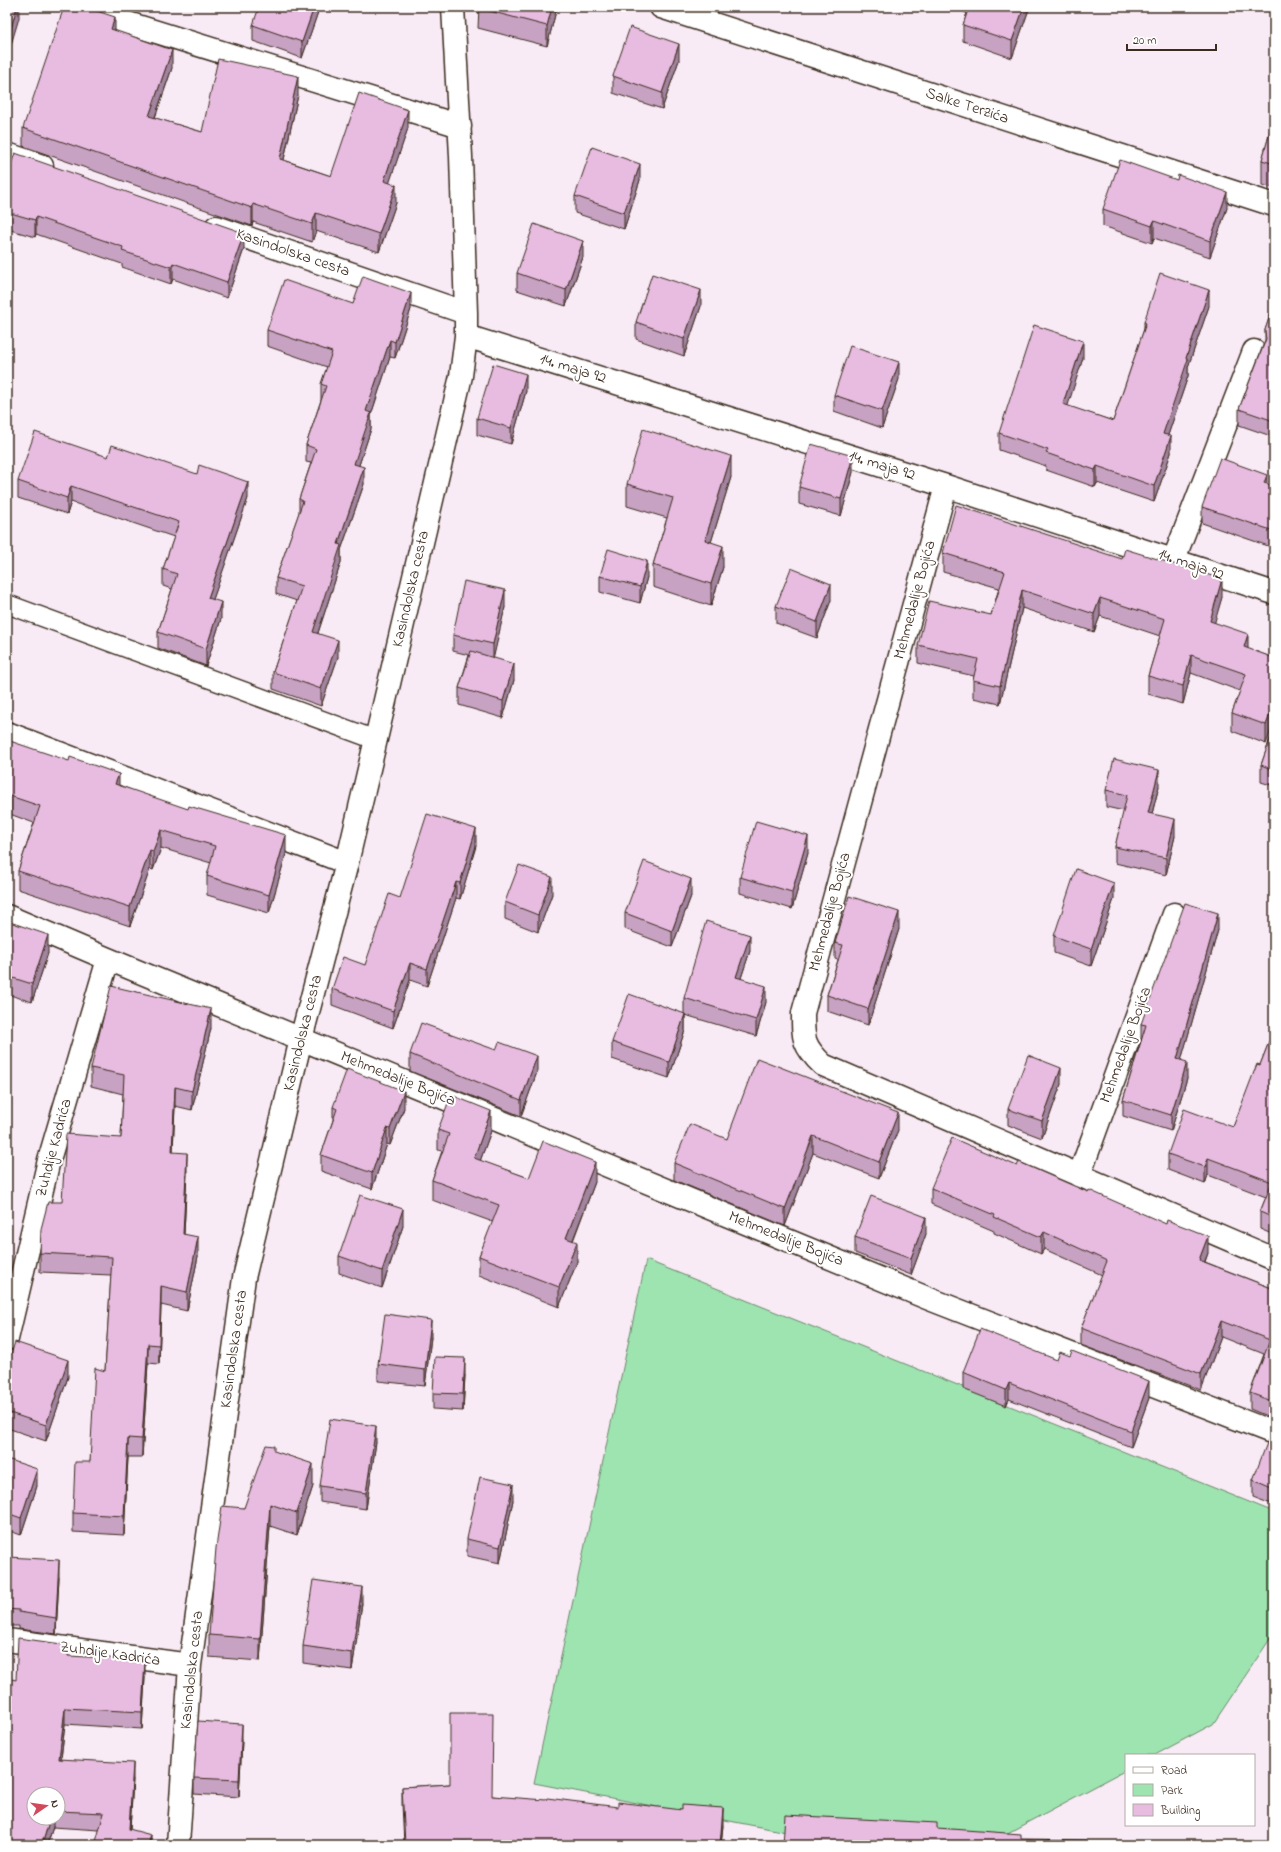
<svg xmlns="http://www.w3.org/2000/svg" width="1281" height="1852" font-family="'Indie Flower',sans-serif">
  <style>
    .green { fill: #9ee4b1; stroke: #6c8768 }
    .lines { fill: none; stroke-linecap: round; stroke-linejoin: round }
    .lane-casing { stroke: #3b2a1e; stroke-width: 21 }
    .street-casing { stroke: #3b2a1e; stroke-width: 25 }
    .lane { stroke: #fff; stroke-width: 18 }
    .street { stroke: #fff; stroke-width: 22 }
    .wall { fill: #c8a2c2; stroke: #3b2a1e; fill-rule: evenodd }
    .shaded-wall { fill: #a2849e; stroke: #3b2a1e }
    .building { fill: #e8bce1; stroke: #3b2a1e }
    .labels { text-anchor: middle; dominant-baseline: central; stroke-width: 4; stroke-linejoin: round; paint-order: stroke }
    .street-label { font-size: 16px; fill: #3b2a1e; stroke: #fff }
  </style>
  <rect width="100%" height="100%" fill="#f8ebf6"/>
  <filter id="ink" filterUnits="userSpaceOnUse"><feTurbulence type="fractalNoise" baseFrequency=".025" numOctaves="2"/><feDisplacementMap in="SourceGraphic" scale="8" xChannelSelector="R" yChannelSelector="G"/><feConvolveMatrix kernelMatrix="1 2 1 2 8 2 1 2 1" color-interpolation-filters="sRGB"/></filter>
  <g filter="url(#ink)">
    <path class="green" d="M646,1260L1274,1512V1633L1213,1724L1155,1755H1126V1770L985,1845H853L534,1783Z"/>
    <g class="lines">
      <defs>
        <path id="lane" d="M7,604L376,740"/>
        <path id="street" d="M76,7L460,126
          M661,7L1274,205
          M7,154L42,166
          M216,227L466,313
          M466,336L946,486L1274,593
          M946,486L803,1013C803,1039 803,1046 823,1065L1274,1259
          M1174,559L1254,351
          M7,733L347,863
          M7,916L108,959L927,1298L1274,1433
          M1079,1176L1174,914
          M7,1339L49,1160L108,959
          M7,1640L190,1665
          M178,1845L190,1665L244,1278L301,1039L347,863L461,376L466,336V313L461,156L453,7"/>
      </defs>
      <use href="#lane" class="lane-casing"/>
      <use href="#street" class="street-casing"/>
      <use href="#lane" class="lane"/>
      <use href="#street" class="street"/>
    </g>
    <path class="wall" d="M319,7V9L302,58L253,41V25Z
      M479,7H557L547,46L478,28Z
      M950,7H1029V9L1012,58L963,41V25L967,13Z
      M115,31L172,68L155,118L202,132L298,95L284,160L331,176L408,128L389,183L396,203L379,252L316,231L312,242L253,222L252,226L23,146V128Z
      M679,60L662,109L613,93V76Z
      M1274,118V188L1262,185V160Z
      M7,176L244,249L227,298L173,279L171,284L122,267V264L36,234L35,237L7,229Z
      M640,180L624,229L575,213V196Z
      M1227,208L1210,257L1154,238L1152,243L1103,226V209Z
      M583,257L566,306L517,290V273Z
      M353,304L411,309L395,358L390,357L371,415V429L359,465L364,484L341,550V562L318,633L338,657L321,706L273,689V672L297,601L276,594V578L299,513V499L311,463L306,462V445L321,400V384L327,367L267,346V330Z
      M1274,304V437L1239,425V409L1265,340V330Z
      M701,306L684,356L636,339V322Z
      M1209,306L1188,367V376L1168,435L1171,453L1154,502L1097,483L1095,487L1046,470V466L999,450V433L1083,358L1067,406L1113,421L1144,329V322Z
      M899,379L882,428L834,411V395Z
      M526,391L511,444L477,435V418Z
      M108,457L248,498L213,599L221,619L206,666L158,648V632L172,589L163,586V569L174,537L71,502L67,514L18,498V481Z
      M853,472L841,516L799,504V487Z
      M731,477L711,542L723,567L711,606L653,587V565L667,518L627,506V484Z
      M1267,484L1274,486V548L1202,523V507Z
      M943,553L1222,597L1214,622L1248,649L1274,658L1266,744L1232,731V713L1240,691L1191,673L1183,704L1148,694V676L1160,636L1100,616L1094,632L1022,608L1000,704L973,698V680L974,676L918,663V645L991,615L999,588L943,572Z
      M600,576L647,577L640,603L600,592Z
      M831,600L817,638L776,623V606Z
      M505,607L493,658L514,680L503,718L459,705V688L469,655L453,651V635Z
      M1274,728V786L1261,782V765Z
      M7,740L119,785L286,854L269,913L207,895V876L211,863L161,848L153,870L150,869L130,926L18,889V871L34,823L7,813Z
      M1159,786L1152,814L1175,836L1166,875L1115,863V847L1124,811L1106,807V790Z
      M476,846L460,899L456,898L427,986L410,980L393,1028L332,1005V989L365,965L400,898Z
      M808,853L792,909L740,893V877Z
      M552,894L538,932L505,919V902Z
      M691,896L672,947L625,929V913Z
      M1114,899L1091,966L1054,953V936Z
      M7,921L48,953L32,1002L7,994Z
      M899,929L868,1025L827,1011V995L838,960L835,959V943Z
      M1218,930L1181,1060L1187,1078L1171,1131L1123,1116V1100L1141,1040V1024Z
      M750,951L741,978L766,1002L756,1036L685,1015V1030L669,1078L612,1059V1042L684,1014V998Z
      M211,1028L192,1110L175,1106L173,1152L187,1172L184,1234L198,1256L187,1311L161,1305L159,1364L148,1363L142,1457H128L124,1535L73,1532V1513L90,1462L105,1371L111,1275L40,1272V1253L62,1202L121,1138L123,1094L91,1086V1068Z
      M1274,1029V1235L1260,1229V1212L1266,1197L1208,1175L1205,1184L1168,1170V1154L1233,1127L1260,1065Z
      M496,1050L537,1072L521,1116L410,1071V1054Z
      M1061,1084L1042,1138L1008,1125V1109Z
      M333,1107L404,1108L390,1145L387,1144L372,1189L321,1171V1155L333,1120Z
      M438,1130L491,1131L480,1161L529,1178L595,1182L573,1241L577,1262L559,1307L479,1275V1256L493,1222L432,1200V1180L442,1151L438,1150Z
      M898,1130L879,1178L813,1153L785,1226L674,1180V1163L727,1139Z
      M931,1188L1208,1253L1205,1262L1274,1289V1419L1250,1409V1393L1264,1354L1221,1337L1201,1390L1081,1345V1328L1102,1275L1044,1249L1041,1254L994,1233V1231L931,1204Z
      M403,1226L382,1288L339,1273V1256Z
      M926,1234L911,1275L855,1253V1237Z
      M431,1337L425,1386L378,1381V1364Z
      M1057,1360L1149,1398L1131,1447L1009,1399L1006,1406L963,1389V1372Z
      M7,1366L68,1377L46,1441L7,1428Z
      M465,1375L463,1411L433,1409V1393Z
      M1274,1437V1505L1253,1497V1480Z
      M376,1442L366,1509L320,1502V1486Z
      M274,1451L313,1486L297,1535L270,1526L260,1661L209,1657V1635L244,1508Z
      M7,1459L37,1486L21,1535L7,1530Z
      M513,1500L500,1563L467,1556V1539Z
      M59,1577L56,1634L19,1629V1626H7V1583Z
      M362,1603L352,1670L303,1663V1646Z
      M69,1656L145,1677L142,1729L65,1724L61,1759L133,1779L130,1829L151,1845L99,1830L53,1827L47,1845H7L16,1680ZM58,1794V1818H34Z
      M242,1740L239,1797L194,1794V1778Z
      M450,1784L492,1796L723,1825L721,1845H404L402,1804V1787Z"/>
    <path class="shaded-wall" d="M17,7H19V18L7,58V42Z
      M314,7H319V9L302,58V42Z
      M552,7H557L547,46V26Z
      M1024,7H1029V9L1012,58V41Z
      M115,17V35L111,29Z
      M679,44V60L662,109V93Z
      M172,50V68L149,134V116Z
      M298,76V95L280,177V159Z
      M408,110V128L384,199V181Z
      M640,164V180L624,229V213Z
      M396,185V203L379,252V234Z
      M1227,192V208L1210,257V241Z
      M253,204V222L252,226V208Z
      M316,213V231L312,242V224Z
      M36,217V234L35,237V220Z
      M1154,221V238L1152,243V226Z
      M244,233V249L227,298V282Z
      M583,241V257L566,306V290Z
      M173,263V279L171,284V267Z
      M701,290V306L684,356V339Z
      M1209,290V306L1188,367V376L1163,450V434L1186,358Z
      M411,293V309L395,358V342Z
      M390,340V357L371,415V429L354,480V464L366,411Z
      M1083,341V358L1063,421V404Z
      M899,362V379L882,428V411Z
      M526,374V391L511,444V428Z
      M1171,436V453L1154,502V486Z
      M731,456V477L705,562V540Z
      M853,456V472L841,516V499Z
      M1097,466V483L1095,487V470Z
      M364,467V484L341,550V562L313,648V632L338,544Z
      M1267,475V491L1264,483Z
      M248,482V498L208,614V598Z
      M71,486V502L67,514V498Z
      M723,546V567L711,606V584Z
      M647,561V577L640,603V587Z
      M1222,579V597L1210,639V621Z
      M831,584V600L817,638V622Z
      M505,590V607L493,660V644Z
      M1022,590V608L1000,704V686Z
      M1100,598V616L1094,632V614Z
      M221,602V619L206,666V649Z
      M1248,634V653L1244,647Z
      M338,640V657L321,706V689Z
      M1191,655V673L1183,704V686Z
      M514,664V680L503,718V701Z
      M1274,704V722L1266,744V725Z
      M1159,770V786L1148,829V813Z
      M119,774V792L115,784Z
      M1175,819V836L1166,875V858Z
      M476,829V846L460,899V883Z
      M161,830V848L153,870V851Z
      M286,835V854L269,913V895Z
      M808,836V853L792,909V892Z
      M150,850V869L130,926V907Z
      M552,877V894L538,932V915Z
      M691,879V896L672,947V931Z
      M456,882V898L427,986V969Z
      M1114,883V899L1091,966V949Z
      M899,912V929L868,1025V1009Z
      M1218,913V930L1177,1075V1059Z
      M48,935V953L32,1002V984Z
      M750,935V951L736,993V977Z
      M410,963V980L393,1028V1011Z
      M766,986V1002L756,1036V1020Z
      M211,1009V1028L192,1110V1091Z
      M685,1014V1030L669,1078V1062Z
      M537,1056V1072L521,1116V1100Z
      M1187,1062V1078L1171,1131V1115Z
      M1061,1068V1084L1042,1138V1121Z
      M175,1087V1106L172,1171V1152Z
      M404,1091V1108L390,1145V1129Z
      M491,1111V1131L474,1178V1158Z
      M898,1113V1130L879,1178V1162Z
      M387,1128V1144L372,1189V1173Z
      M813,1136V1153L785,1226V1209Z
      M187,1153V1172L183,1253V1234Z
      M1208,1158V1175L1205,1184V1167Z
      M595,1162V1182L566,1258V1238Z
      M403,1209V1226L382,1288V1271Z
      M926,1217V1234L911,1275V1258Z
      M1044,1232V1249L1041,1254V1237Z
      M1208,1236V1253L1199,1276V1260Z
      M198,1237V1256L187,1311V1292Z
      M577,1242V1262L559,1307V1287Z
      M161,1286V1305L159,1364V1345Z
      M431,1320V1337L425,1386V1370Z
      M1221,1321V1337L1201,1390V1374Z
      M148,1344V1363L142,1457V1439Z
      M465,1358V1375L463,1411V1394Z
      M68,1360V1377L46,1441V1425Z
      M1149,1381V1398L1131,1447V1431Z
      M1009,1383V1399L1006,1406V1390Z
      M376,1426V1442L366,1509V1493Z
      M128,1438V1457L124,1535V1516Z
      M313,1464V1486L297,1535V1513Z
      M37,1469V1486L21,1535V1518Z
      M513,1484V1500L500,1563V1547Z
      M270,1504V1526L260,1661V1639Z
      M59,1560V1577L56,1634V1618Z
      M362,1587V1603L352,1670V1653Z
      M145,1660V1677L142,1729V1712Z
      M65,1708V1724L59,1776V1759Z
      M242,1724V1740L239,1797V1780Z
      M133,1763V1779L129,1845V1829Z
      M723,1808V1825L721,1845H720Z
      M50,1818H53V1827L47,1845H42Z
      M151,1835V1845H148Z"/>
    <path class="building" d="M7,7H17L7,42Z
      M64,7H85L115,17L111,29L172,50L149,116L202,132L218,59L298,76L280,159L331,176L359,93L408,110L384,181L396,185L379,234L316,213L312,224L253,204L252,208L23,128Z
      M259,7H314L302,42L253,25Z
      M479,7H552L547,26L478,8Z
      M969,7H1024L1012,41L963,25Z
      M630,27L679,44L662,93L613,76Z
      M1274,118V164L1262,160Z
      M592,147L640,164L624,213L575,196Z
      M15,153L244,233L227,282L173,263L171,267L122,251L123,247L36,217L35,220L7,212V176Z
      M1120,160L1177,180L1178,175L1227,192L1210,241L1154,221L1152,226L1103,209Z
      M534,224L583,241L566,290L517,273Z
      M1160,273L1209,290L1186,358L1188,359L1163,434L1171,436L1154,486L1097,466L1095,470L1046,453L1048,450L999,433L1034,325L1083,341L1063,404L1113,421L1146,323L1144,322Z
      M652,274L701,290L684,339L636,322Z
      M363,276L411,293L395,342L390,340L366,411L371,413L354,464L364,467L338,544L341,545L313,632L338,640L321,689L273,672L302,586L276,578L303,501L299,499L316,449L306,445L326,386L321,384L332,352L267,330L284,280L353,304Z
      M1274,304V421L1239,409L1266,339L1265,330Z
      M850,346L899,362L882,411L834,395Z
      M493,364L526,374L511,428L477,418Z
      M643,429L731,456L705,540L723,546L711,584L653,565L673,498L627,484Z
      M35,432L108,457L112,445L197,474L199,465L248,482L208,598L221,602L206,649L158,632L177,574L163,569L179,522L71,486L67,498L18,481Z
      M811,444L853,456L841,499L799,487Z
      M1220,458L1267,475L1264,483L1274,486V531L1202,507Z
      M956,505L1122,559L1125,549L1222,579L1210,621L1248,634L1244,647L1274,658V704L1266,725L1232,713L1246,674L1191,655L1183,686L1148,676L1165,619L1100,598L1094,614L1022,590L1000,686L973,680L978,659L918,645L929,601L991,615L1005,572L943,553Z
      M608,549L647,561L640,587L600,576Z
      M791,568L831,584L817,622L776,606Z
      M464,581L505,590L493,644L453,635Z
      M471,651L514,664L503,701L459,688Z
      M1274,728V770L1261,765Z
      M7,740L69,761L70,757L119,774L115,784L188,809L189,806L286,835L269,895L207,876L215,846L161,830L153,851L150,850L130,907L18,871L40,806L7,795Z
      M1114,759L1159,770L1148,813L1175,819L1166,858L1115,847L1127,795L1106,790Z
      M427,814L476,829L460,883L456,882L427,969L410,963L393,1011L332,989L343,957L365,965L389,894L400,898Z
      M756,821L808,836L792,892L740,877Z
      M644,861L691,879L672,931L625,913Z
      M519,865L552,877L538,915L505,902Z
      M1076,869L1114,883L1091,949L1054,936Z
      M849,896L899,912L868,1009L827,995L843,945L835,943Z
      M1185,903L1218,913L1177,1059L1187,1062L1171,1115L1123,1100L1146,1025L1141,1024Z
      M7,921L48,935L32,984L7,976Z
      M706,921L750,935L736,977L766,986L756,1020L684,998Z
      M111,986L211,1009L192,1091L175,1087L172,1152L187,1153L183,1234L198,1237L187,1292L161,1286L159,1345L148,1344L142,1439L128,1438L124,1516L73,1513L75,1462H90L95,1368L105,1371L112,1257L40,1253L41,1229L48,1202H62L66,1134L121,1138L124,1075L91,1068Z
      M629,994L685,1014L669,1062L612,1042Z
      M421,1023L496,1050L499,1042L537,1056L521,1100L410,1054Z
      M1274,1029V1218L1260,1212L1272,1182L1208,1158L1205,1167L1168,1154L1184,1109L1233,1127L1257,1064L1260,1065Z
      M1028,1055L1061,1068L1042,1121L1008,1109Z
      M757,1058L898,1113L879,1162L813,1136L785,1209L674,1163L690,1124L727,1139Z
      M347,1069L404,1091L390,1129L387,1128L372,1173L321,1155L337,1109L333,1107Z
      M451,1095L491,1111L474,1158L529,1178L543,1141L595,1162L566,1238L577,1242L559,1287L479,1256L499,1205L432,1180L449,1134L438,1130Z
      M952,1138L1017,1166L1019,1162L1088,1192L1089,1190L1166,1224L1167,1220L1208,1236L1199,1260L1274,1289V1402L1250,1393L1270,1340L1221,1321L1201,1374L1081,1328L1107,1261L1044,1232L1041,1237L994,1217L995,1215L931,1188Z
      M360,1195L403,1209L382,1271L339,1256Z
      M871,1196L926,1217L911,1258L855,1237Z
      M385,1314L431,1320L425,1370L378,1364Z
      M980,1329L1057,1360L1060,1352L1070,1356L1072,1351L1149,1381L1131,1431L1009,1383L1006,1390L963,1372Z
      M15,1342L68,1360L46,1425L7,1412V1366Z
      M435,1357L465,1358L463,1394L433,1393Z
      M330,1419L376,1426L366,1493L320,1486Z
      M1270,1435L1274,1437V1489L1253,1480Z
      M266,1445L274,1446V1451L313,1464L297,1513L270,1504L260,1639L209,1635L216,1548L222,1506L244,1508Z
      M7,1459L37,1469L21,1518L7,1513Z
      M480,1477L513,1484L500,1547L467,1539Z
      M8,1557L59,1560L56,1618L19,1612V1610L7,1609V1583Z
      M313,1580L362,1587L352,1653L303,1646Z
      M18,1638L69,1645L68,1656L145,1660L142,1712L65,1708L59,1759L133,1763L129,1829L151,1835L148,1845H95L104,1813L58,1811V1794H34V1818H50L42,1845H7V1678L16,1680Z
      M450,1713H493L492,1796L546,1800L547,1798L618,1807V1802L682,1810V1805L723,1808L720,1845H467V1842L405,1845L402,1787L450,1784Z
      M198,1721L242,1724L239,1780L194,1778Z
      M785,1815L937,1823V1828L1021,1834V1839L1086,1840V1845H783Z"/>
  </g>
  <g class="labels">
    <g class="street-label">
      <text transform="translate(967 106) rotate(18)">Salke Terzića</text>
      <text transform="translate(293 253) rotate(19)">Kasindolska cesta</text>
      <text transform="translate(573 369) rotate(17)">14. maja 92</text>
      <text transform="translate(882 466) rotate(17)">14. maja 92</text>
      <text transform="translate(1191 565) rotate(19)">14. maja 92</text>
      <text transform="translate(411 589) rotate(-77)">Kasindolska cesta</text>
      <text transform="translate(915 600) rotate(-75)">Mehmedalije Bojića</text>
      <text transform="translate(830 912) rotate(-75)">Mehmedalije Bojića</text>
      <text transform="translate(303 1033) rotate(-76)">Kasindolska cesta</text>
      <text transform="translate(1126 1045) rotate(-70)">Mehmedalije Bojića</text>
      <text transform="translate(398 1079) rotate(22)">Mehmedalije Bojića</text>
      <text transform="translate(54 1148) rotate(-75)">Zuhdije Kadrića</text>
      <text transform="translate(786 1239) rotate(22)">Mehmedalije Bojića</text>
      <text transform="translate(234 1349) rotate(-82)">Kasindolska cesta</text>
      <text transform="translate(110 1654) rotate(8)">Zuhdije Kadrića</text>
      <text transform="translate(192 1670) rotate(-84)">Kasindolska cesta</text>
    </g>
  </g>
  <rect width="1281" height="1852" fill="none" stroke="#fff" stroke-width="24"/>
  <rect x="12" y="12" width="1257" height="1828" fill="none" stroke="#3b2a1e" stroke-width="1.5" filter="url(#ink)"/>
  <rect x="1125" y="1754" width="130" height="72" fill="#ffffff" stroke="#b1aaa5"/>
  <rect x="1133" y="1767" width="20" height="6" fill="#ffffff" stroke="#b1aaa5"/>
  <text x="1161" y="1774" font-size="12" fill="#3b2a1e">Road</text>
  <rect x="1133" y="1784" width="20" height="12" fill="#9ee4b1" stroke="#b1aaa5"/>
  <text x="1161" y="1794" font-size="12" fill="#3b2a1e">Park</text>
  <rect x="1133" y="1804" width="20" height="12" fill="#e8bce1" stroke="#b1aaa5"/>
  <text x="1161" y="1814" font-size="12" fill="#3b2a1e">Building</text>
  <g transform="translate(46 1806) rotate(77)"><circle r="19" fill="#ffffff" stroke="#b1aaa5"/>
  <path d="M0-3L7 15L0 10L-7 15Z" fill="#d1495b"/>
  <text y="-6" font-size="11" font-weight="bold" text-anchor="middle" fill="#3b2a1e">N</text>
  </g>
  <path d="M1127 44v6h89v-6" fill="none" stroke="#3b2a1e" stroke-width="2"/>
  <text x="1133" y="44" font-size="12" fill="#3b2a1e" stroke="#ffffff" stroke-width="3" paint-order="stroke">20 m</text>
</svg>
